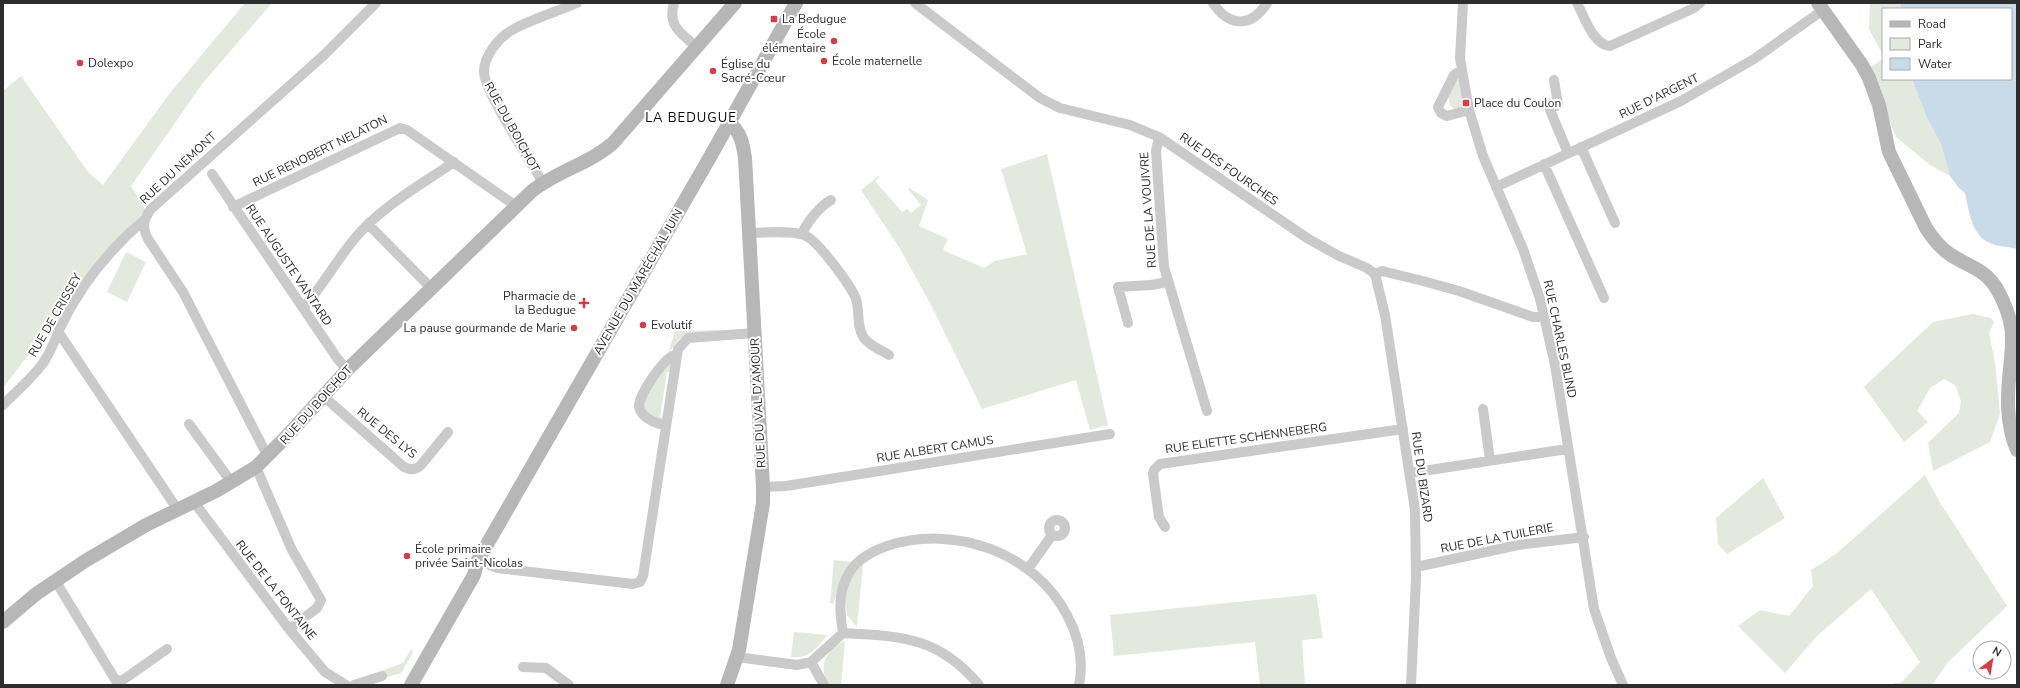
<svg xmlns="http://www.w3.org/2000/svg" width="2020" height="688" font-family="'Nunito Sans',sans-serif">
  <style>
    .green { fill: #e3e9dc }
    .water { fill: #c9dbe8 }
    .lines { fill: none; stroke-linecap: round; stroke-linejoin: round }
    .street { stroke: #cacaca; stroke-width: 10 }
    .secondary { stroke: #b7b7b7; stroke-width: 14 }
    .poi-dot { fill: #d53e46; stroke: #fff; stroke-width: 1.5 }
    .labels { text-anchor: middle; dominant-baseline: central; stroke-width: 4; stroke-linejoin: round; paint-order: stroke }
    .poi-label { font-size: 12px; fill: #2d2d2d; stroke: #fff; text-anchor: start }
    .street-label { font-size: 12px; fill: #2d2d2d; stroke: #fff }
    .neighbourhood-label { font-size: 13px; letter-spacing: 1px; fill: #000; stroke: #fff }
  </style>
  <rect width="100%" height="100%" fill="#fff"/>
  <path class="green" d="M245,3H272L202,84L131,186L146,210L113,244L3,388V91L21,76L88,172L103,185L170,93Z
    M1870,3H1900L1901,9H1883V55L1869,29Z
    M1883,59V79H1912L1927,118L1941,144L1950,176L1930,165L1896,137L1869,68Z
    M1460,78L1465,107L1454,109L1450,105L1448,97L1456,79Z
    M1047,154L1108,425L1090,430L1076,380L982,409L930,303L899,247L861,190L878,176L880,177L875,181L902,212L907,209L911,213L921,205L908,189L909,188L928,200L919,226L948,239L943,250L984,268L995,261L1027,254L1001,169Z
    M126,252L146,262L127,302L107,292Z
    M1973,314L1991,318L1994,322L1989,333L1995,362L2000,414L1990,442L1933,471L1928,443L1959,413L1961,401L1955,385L1944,379L1930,388L1917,411L1928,422L1904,442L1864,387L1933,322Z
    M740,330L686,335L679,339L668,354L675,331Z
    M672,359L670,372H667L660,417L664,418L661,421L644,413L642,403L644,397Z
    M1925,475L1939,501L2007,606L1948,662L1932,685H1887L1902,682L1920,662L1871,589L1816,637L1785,673L1738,626L1760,610L1789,616L1813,586L1811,570L1836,554Z
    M1763,478L1785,518L1727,554L1718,544L1716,518Z
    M834,560L851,562C838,576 840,589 833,604L830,603Z
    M863,564L857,626V627L847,615L845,599L851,576Z
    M1316,594L1323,638L1302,640L1305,685H1260L1255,642L1114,656L1110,615Z
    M794,632L827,635C817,648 809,659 791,657Z
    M845,641L841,685H829C817,667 826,649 845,641Z
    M411,649L413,652L401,673L384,678L381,671L403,663Z"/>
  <path class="water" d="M1900,3H2017V249C2010,247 2002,247 1995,245C1971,238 1970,214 1965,193L1959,188L1950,176L1941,144L1927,118L1912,79H2011V9H1901Z"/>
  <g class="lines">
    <path class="street" d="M674,3C667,27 682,33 697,48
      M915,3L1040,98L1060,108L1130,125L1159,137L1307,238L1339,256L1367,268L1375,274L1382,271L1423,281L1459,291L1533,317H1544
      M1213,3C1229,27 1251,28 1267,3
      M1463,3L1460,58L1469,110L1483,156L1523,249L1540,299L1555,365L1594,609L1611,658L1623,685
      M1577,3C1584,16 1593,45 1610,46L1694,8L1700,3
      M1461,70L1454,75L1438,107L1441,113L1447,116L1469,110
      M1554,80L1558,104L1550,110L1568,153
      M1159,137L1156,151L1164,267L1207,411
      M1581,147L1615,223
      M1544,164L1604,298
      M212,174L337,358L347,370
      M543,183C531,162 484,91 484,72C484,56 498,38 512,30C532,19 556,12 577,3
      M1496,187L1681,101L1754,59L1823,10
      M233,207L400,128L407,130L516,206
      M368,224L431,288
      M749,233C765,233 790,230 804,235C817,239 851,286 856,299C860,311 856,327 864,338C870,346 881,350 889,355
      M802,234C807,222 820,206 831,200
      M1375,274L1385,315L1415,510L1416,579L1411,685
      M303,308C323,286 337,259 356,237C382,206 421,185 454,162
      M1128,323L1118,287L1151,285L1167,282
      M59,333L178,510
      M323,396L404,467C410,470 416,470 421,465L448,432
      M3,405C16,391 32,379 43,363C51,352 55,340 60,328C80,286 110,249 144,220
      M1483,409L1490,460
      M189,424L232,483
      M665,425C656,424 640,417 639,406C639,395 665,355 676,355
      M268,457L183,292L148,239C142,227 143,220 151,209L323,56L376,3
      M256,467L292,550L321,600L317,608L289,629
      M1410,473L1567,449
      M763,487L786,486L1110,434
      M194,502L289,629L325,672L346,685
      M1049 528a8 8 0 1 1 16 0a8 8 0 1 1-16 0Z
      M1165,527L1159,517L1153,474L1154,470L1160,464L1403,429
      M478,560L497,568L633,584L640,582L643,576L678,349L688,338L754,333
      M1416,567L1518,545L1584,537
      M1028,569L1052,535
      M55,580L116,681L123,680L167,649
      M843,633C840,615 838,596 846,579C853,561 870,552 887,546C954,524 1034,552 1067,615C1079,637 1084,660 1079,685
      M737,657L797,665L811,662L843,633C901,636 939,637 979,685
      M811,662L824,685
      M523,667L546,668L569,685
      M354,685L382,676"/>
    <path class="secondary" d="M1818,3L1862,65L1869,78L1879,105L1889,152L1926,228C1933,239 1940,248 1951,255C1969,267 1984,268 1997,289C2003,300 2009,313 2011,326C2014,340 2011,355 2010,369C2007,396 2006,424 2017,450
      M3,622L36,594L85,561L146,525L216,491L256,467L287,436L347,370L532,191C557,171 589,164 613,143L735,3
      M411,685L474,575L478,560L710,157L796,3
      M727,685L739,650L763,503V487L745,158C743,145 741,131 729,123"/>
  </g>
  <g class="poi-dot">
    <rect x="770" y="15" width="8" height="8" rx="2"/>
    <circle cx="834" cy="41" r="4"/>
    <circle cx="824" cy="61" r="4"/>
    <circle cx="80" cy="63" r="4"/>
    <circle cx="713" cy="71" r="4"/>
    <rect x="1462" y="99" width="8" height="8" rx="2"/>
    <path d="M582 297h4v4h4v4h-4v4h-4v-4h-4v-4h4z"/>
    <circle cx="643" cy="325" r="4"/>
    <circle cx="574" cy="328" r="4"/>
    <circle cx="407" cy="556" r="4"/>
  </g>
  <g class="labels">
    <g class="poi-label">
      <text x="782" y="19">La Bedugue</text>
      <text x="826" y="34" text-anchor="end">École<tspan x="826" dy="14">élémentaire</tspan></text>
      <text x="832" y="61">École maternelle</text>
      <text x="88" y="63">Dolexpo</text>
      <text x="721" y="64">Église du<tspan x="721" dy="14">Sacré-Cœur</tspan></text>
      <text x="1474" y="103">Place du Coulon</text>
      <text x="576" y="296" text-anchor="end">Pharmacie de<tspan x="576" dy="14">la Bedugue</tspan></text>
      <text x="651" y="325">Evolutif</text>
      <text x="566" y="328" text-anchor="end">La pause gourmande de Marie</text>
      <text x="415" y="549">École primaire<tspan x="415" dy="14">privée Saint-Nicolas</tspan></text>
    </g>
    <g class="street-label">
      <text transform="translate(1659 96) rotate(-26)">RUE D'ARGENT</text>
      <text transform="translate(512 127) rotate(61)">RUE DU BOICHOT</text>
      <text transform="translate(320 151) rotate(-26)">RUE RENOBERT NELATON</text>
      <text transform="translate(178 168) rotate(-43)">RUE DU NEMONT</text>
      <text transform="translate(1229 169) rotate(35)">RUE DES FOURCHES</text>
      <text transform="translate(1148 210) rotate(-94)">RUE DE LA VOUIVRE</text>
      <text transform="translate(289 265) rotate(56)">RUE AUGUSTE VANTARD</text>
      <text transform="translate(638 282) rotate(-60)">AVENUE DU MARÉCHAL JUIN</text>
      <text transform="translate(55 315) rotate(-60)">RUE DE CRISSEY</text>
      <text transform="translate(1560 339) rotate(78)">RUE CHARLES BLIND</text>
      <text transform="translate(758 403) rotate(-93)">RUE DU VAL D'AMOUR</text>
      <text transform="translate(316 405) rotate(-48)">RUE DU BOICHOT</text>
      <text transform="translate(387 433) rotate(39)">RUE DES LYS</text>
      <text transform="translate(1246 438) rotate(-8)">RUE ELIETTE SCHENNEBERG</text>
      <text transform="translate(935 449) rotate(-9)">RUE ALBERT CAMUS</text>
      <text transform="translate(1422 477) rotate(82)">RUE DU BIZARD</text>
      <text transform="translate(1497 538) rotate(-11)">RUE DE LA TUILERIE</text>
      <text transform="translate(276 590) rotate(52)">RUE DE LA FONTAINE</text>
    </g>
    <g class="neighbourhood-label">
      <text x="691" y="118">LA BEDUGUE</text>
    </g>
  </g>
  <rect width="2020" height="688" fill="none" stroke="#2d2d2d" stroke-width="8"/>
  <rect x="1882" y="8" width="130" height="72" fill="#ffffff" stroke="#ababab"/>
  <rect x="1890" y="21" width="20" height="6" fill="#b7b7b7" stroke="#ababab"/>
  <text x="1918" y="28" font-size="12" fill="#2d2d2d">Road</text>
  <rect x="1890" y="38" width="20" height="12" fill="#e3e9dc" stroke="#ababab"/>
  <text x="1918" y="48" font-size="12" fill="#2d2d2d">Park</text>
  <rect x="1890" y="58" width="20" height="12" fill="#c9dbe8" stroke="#ababab"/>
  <text x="1918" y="68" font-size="12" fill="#2d2d2d">Water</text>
  <g transform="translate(1992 660) rotate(31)"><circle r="19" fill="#ffffff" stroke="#ababab"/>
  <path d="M0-3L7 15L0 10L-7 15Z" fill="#d53e46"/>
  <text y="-6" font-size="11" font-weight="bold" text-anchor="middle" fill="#2d2d2d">N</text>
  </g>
</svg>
